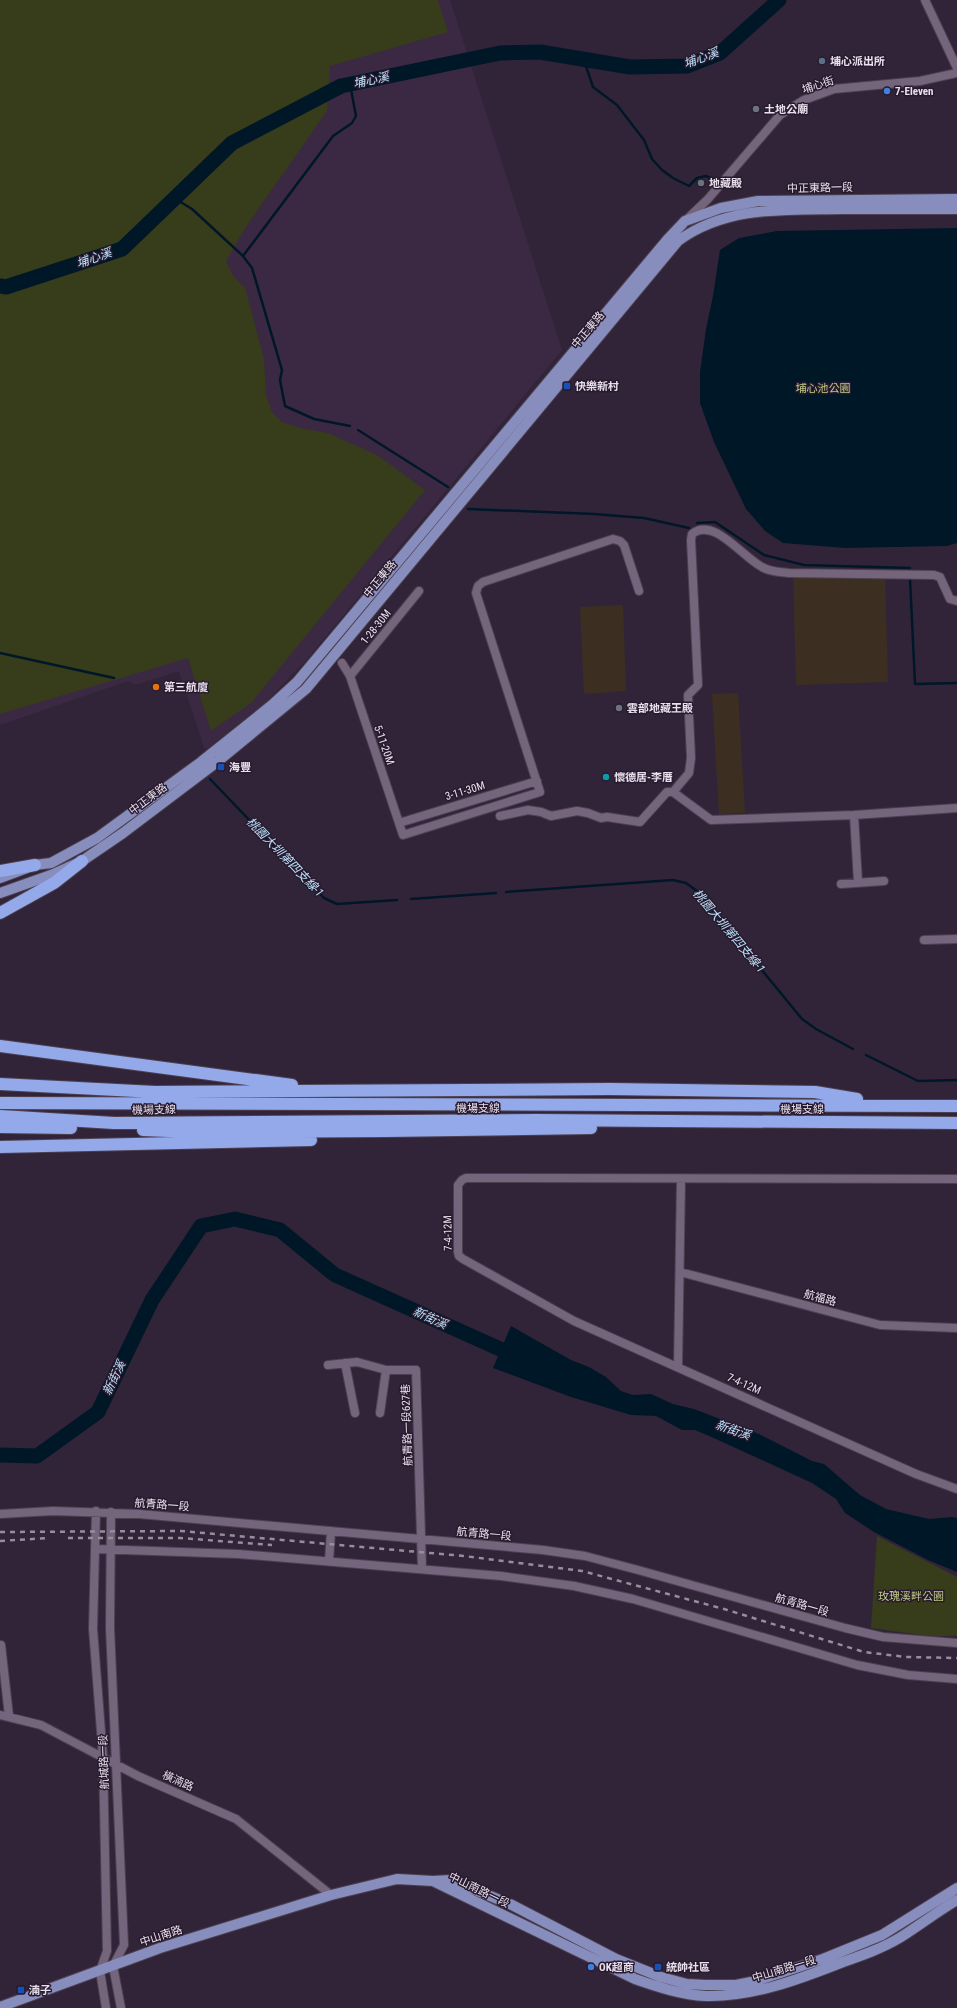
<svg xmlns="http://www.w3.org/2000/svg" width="957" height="2008" font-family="'Roboto Condensed','Noto Sans TC',sans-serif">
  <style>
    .built { fill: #3b2943 }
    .industrial { fill: #3c2f21 }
    .green { fill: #373c1a }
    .water { fill: #001728 }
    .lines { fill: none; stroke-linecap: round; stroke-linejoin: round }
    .stream { stroke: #001728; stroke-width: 2.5 }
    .river { stroke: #001728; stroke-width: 15 }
    .minor-casing { stroke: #4c4050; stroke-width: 10 }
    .major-casing { stroke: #4c4050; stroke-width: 12 }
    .highway-casing { stroke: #4c4050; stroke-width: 14 }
    .minor { stroke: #75657c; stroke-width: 8 }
    .major { stroke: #878ebe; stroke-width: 10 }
    .highway { stroke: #93a9ea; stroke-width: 12 }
    .rail { stroke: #988c9d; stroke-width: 2.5; stroke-dasharray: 5 5; stroke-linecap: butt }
    .service-dot { fill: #5c6f8a; stroke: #281a2e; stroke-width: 1.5 }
    .shop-dot { fill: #3f7fe0; stroke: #281a2e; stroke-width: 1.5 }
    .worship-dot { fill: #6b7280; stroke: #281a2e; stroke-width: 1.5 }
    .transit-dot { fill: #1a4fb4; stroke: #281a2e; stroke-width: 1.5 }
    .food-dot { fill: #e8710a; stroke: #281a2e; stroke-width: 1.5 }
    .culture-dot { fill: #0f9aa8; stroke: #281a2e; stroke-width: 1.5 }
    .labels { text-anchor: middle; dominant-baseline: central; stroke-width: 3; stroke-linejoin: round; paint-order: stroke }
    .poi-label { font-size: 11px; font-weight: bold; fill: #e9e0ed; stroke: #281a2e; text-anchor: start }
    .street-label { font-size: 11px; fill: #e9e0ed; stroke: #281a2e }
    .park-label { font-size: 11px; fill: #bfc985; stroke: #281a2e }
    .water-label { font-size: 12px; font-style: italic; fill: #bce3fd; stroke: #281a2e }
  </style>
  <rect width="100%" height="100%" fill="#322438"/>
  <path class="built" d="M0,0H450L562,350L308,658L265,703L205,750L179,671L135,685L128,681L0,725Z"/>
  <path class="industrial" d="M793,575L885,576L888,682L796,685Z
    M623,605L626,691L584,694L580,607Z
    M738,693L745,813L719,814L712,694Z"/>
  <path class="green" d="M0,0H438L448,32L330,66L327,111L247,225L226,261L233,276L245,288L264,359L266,395L272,412L282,422L300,428L328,433L377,455L425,490L251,703L211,731L188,658L0,714Z
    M877,1536L957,1577V1636H929L871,1628Z"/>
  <path class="water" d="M957,228V543L947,546L845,548L783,543L765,531L746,509L714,442L700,403V372L706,329L713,296L720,250L739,238L777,231Z
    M511,1326L571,1360L589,1367L606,1377L621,1391L633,1395L651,1394L673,1404L694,1409L759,1434L812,1461L824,1464L860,1495L886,1509L929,1519L952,1517L957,1518V1572L928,1560L874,1532L845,1513L836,1499L812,1483L716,1439L695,1430H682L656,1416L631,1415L571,1397L493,1368Z"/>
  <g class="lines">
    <path class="stream" d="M584,60L593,87L617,105L644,140L652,159L662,170L673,178L689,186L697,178L706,176L715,180
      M174,198L192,209L243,256L252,268L282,370L280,380L285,406L314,419L350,426
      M243,256L333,136L352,123L356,116L350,84
      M358,430L448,487
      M468,509L594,514L644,518L689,528
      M697,523L715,522L764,555L804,565L910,568
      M910,579L915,684L957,683
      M0,653L114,678
      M210,779L324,898L337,904L397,900
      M506,892L673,880L686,883L697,891L802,1019L816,1029L853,1049
      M411,899L496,893
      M866,1055L918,1081L957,1080"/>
    <path class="river" d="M0,286L6,287L122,249L232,143L341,86L500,53L540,52L630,67L687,66L720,53L779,0
      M0,1455L37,1456L98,1412L152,1300L201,1226L235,1219L280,1230L335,1275L520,1358"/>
    <defs>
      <path id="minor" d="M925,0L957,68
        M686,220L708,199L780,115L804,100L834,89L920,81L957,73
        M342,663L350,676L403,835L540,792L476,593L478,586L483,582L613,539L620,541L624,545L639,591
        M350,676L419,591
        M673,792L689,773L691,758L688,695L698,685L691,540L692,534C714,516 743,558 762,567C770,572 780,572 789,573L934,575L940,577L950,599L957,601
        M854,815L858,882
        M500,816L528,810L541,812L551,816L577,811L588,813L601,818L607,817L640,822L667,792H673L711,820L854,815L957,808
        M399,823L537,781
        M841,884L884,881
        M924,940L957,939
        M957,1179L466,1178L462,1180L458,1185V1252L459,1256L463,1259L574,1321L916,1474L957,1489
        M680,1272L880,1325L957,1328
        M345,1363L355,1413
        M328,1365L357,1362L386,1370H416L422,1569
        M678,1367L681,1179
        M380,1413L386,1370
        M96,1511L93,1629L103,1757L107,1951L100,1971L106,2008
        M111,1512L110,1628L124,1945L113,1966L121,2008
        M0,1514L53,1511L139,1514L543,1550L585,1556L638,1570L845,1628L883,1637L957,1643
        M96,1549L238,1554L501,1576L574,1586L633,1599L857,1665L908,1675L957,1679
        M329,1561L331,1531
        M1,1645L9,1716
        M0,1715L41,1725L138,1776L236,1819L331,1895"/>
      <path id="major" d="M0,878L35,865L51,863L97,838L201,762L272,705L297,682L667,240L685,221L721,208L758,201L957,199
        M0,893L51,875L82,861L123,833L217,762L306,689L678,241C727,205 787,210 844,209C882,209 919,209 957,209
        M433,1881L635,1979C658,1987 682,1995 706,1996C753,1997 800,1979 843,1962C863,1955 883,1948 901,1937C920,1925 938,1911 957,1900
        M0,2007L160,1948L331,1895L397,1879L433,1881L451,1880L512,1905L616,1959L661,1977L687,1984L705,1985H736L756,1981L823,1959L882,1935L957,1888"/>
      <path id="highway" d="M0,871L35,865
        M0,913L54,883L82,861
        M0,1046L292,1085
        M0,1084L155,1092L610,1089L815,1092L857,1099
        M0,1103L957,1106
        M0,1116L114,1123L535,1120L957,1123
        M0,1127L71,1128
        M143,1130L194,1132L385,1131L591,1128
        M0,1147L311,1140"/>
    </defs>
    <use href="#minor" class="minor-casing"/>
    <use href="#major" class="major-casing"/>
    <use href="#highway" class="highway-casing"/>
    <use href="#minor" class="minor"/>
    <use href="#major" class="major"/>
    <use href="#highway" class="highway"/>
    <path class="rail" d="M0,1532L181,1531L464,1556L582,1571L724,1609L864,1652L906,1657L957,1658
      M68,1538H180L272,1545
      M0,1541L48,1538"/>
  </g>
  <circle class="service-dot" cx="822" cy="61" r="4"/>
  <g class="shop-dot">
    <circle cx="887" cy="91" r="4"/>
    <circle cx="591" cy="1967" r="4"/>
  </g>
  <g class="worship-dot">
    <circle cx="756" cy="109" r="4"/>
    <circle cx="701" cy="183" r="4"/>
    <circle cx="619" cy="708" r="4"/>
  </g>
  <g class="transit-dot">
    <rect x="563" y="382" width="8" height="8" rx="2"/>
    <rect x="217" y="763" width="8" height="8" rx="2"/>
    <rect x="654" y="1963" width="8" height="8" rx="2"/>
    <rect x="17" y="1986" width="8" height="8" rx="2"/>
  </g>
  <circle class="food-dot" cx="156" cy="687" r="4"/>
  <circle class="culture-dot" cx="606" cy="777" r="4"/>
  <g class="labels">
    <g class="poi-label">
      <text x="830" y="61">埔心派出所</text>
      <text x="895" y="91">7-Eleven</text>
      <text x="764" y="109">土地公廟</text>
      <text x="709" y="183">地藏殿</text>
      <text x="575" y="386">快樂新村</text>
      <text x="164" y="687">第三航廈</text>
      <text x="627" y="708">雲部地藏王殿</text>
      <text x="229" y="767">海豐</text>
      <text x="614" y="777">懷德居-李厝</text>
      <text x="599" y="1967">OK超商</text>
      <text x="666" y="1967">統帥社區</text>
      <text x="29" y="1990">湳子</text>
    </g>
    <g class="street-label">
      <text transform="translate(818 85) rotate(-18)">埔心街</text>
      <text transform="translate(820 188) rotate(-1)">中正東路一段</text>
      <text transform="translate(588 330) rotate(-50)">中正東路</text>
      <text transform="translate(380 579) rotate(-51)">中正東路</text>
      <text transform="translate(376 627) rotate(-51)">1-28-30M</text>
      <text transform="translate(384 745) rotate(71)">5-11-20M</text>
      <text transform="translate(465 791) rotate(-17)">3-11-30M</text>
      <text transform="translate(148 799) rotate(-37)">中正東路</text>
      <text x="478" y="1108">機場支線</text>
      <text x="802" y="1109">機場支線</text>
      <text transform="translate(154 1110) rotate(-1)">機場支線</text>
      <text transform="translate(448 1233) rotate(-91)">7-4-12M</text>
      <text transform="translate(820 1298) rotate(15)">航福路</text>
      <text transform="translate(744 1384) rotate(24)">7-4-12M</text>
      <text transform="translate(407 1425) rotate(-92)">航青路一段627巷</text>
      <text transform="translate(162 1505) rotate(4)">航青路一段</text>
      <text transform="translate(484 1534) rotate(5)">航青路一段</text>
      <text transform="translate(802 1605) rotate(16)">航青路一段</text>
      <text transform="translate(104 1762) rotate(-92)">航城路一段</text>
      <text transform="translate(178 1781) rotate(24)">橫湳路</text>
      <text transform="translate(479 1890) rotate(26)">中山南路一段</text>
      <text transform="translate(161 1936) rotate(-18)">中山南路</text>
      <text transform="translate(784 1969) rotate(-17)">中山南路一段</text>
    </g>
    <g class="park-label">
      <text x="823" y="388">埔心池公園</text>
      <text x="911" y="1596">玫瑰溪畔公園</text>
    </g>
    <g class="water-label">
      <text transform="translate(701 58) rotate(-20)">埔心溪</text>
      <text transform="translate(371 80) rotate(-12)">埔心溪</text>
      <text transform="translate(94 258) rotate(-19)">埔心溪</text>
      <text transform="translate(285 857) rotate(46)">桃園大圳第四支線-1</text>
      <text transform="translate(729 931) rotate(50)">桃園大圳第四支線-1</text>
      <text transform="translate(430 1318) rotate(24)">新街溪</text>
      <text transform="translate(114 1378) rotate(-64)">新街溪</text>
      <text transform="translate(733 1430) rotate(19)">新街溪</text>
    </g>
  </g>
</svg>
